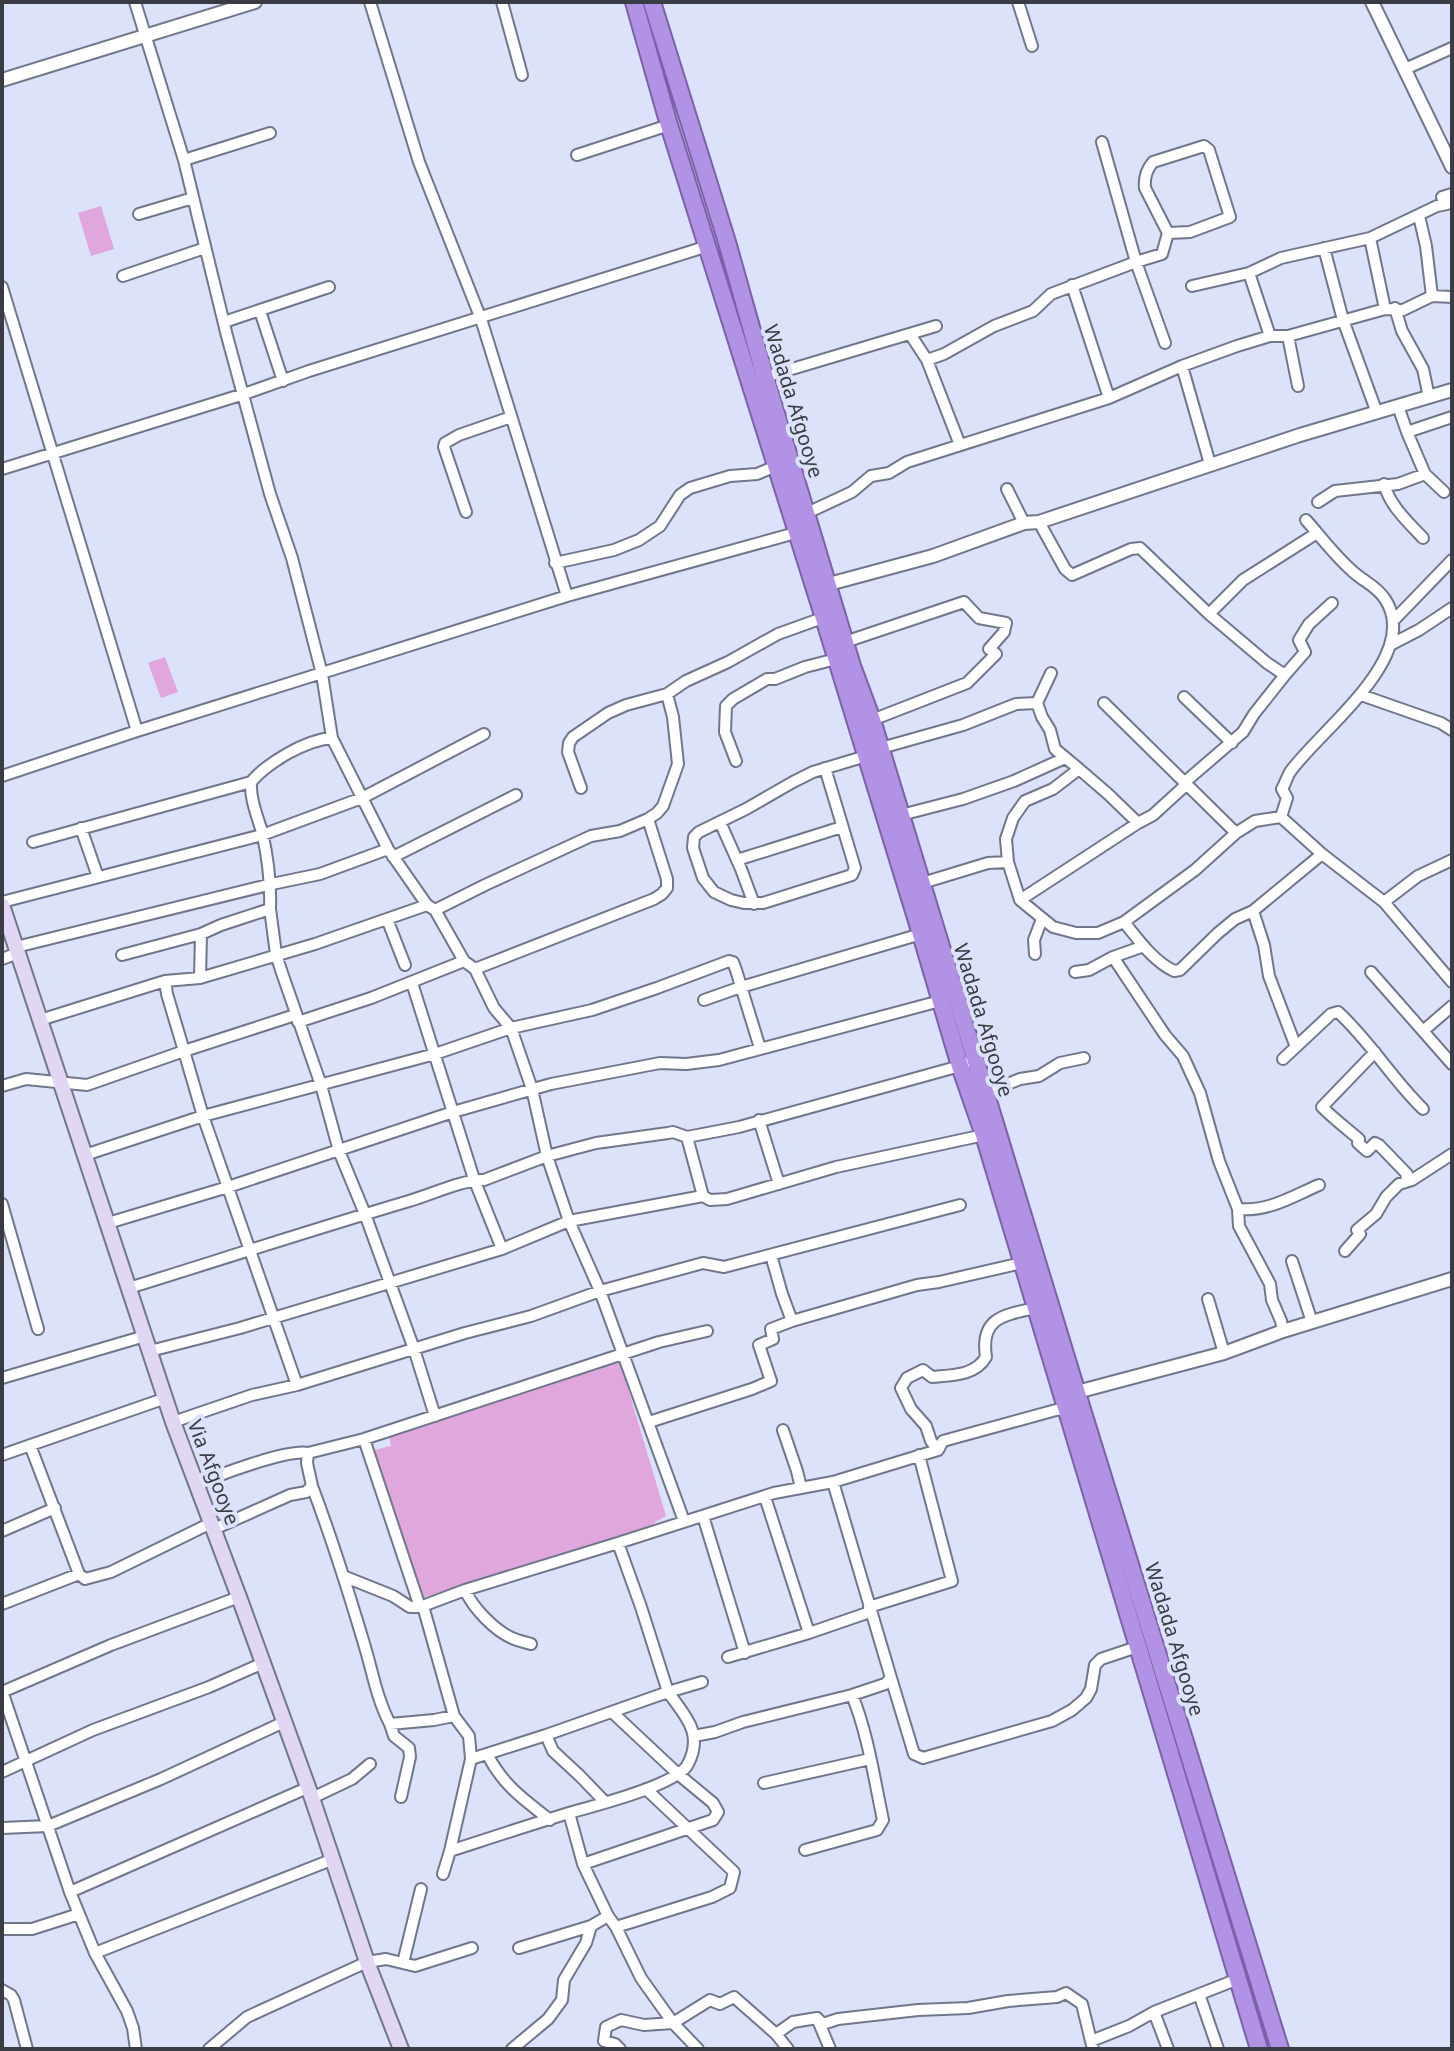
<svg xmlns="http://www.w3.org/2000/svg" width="1454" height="2051" font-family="'Noto Sans',sans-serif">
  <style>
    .green { fill: #dfa7dc }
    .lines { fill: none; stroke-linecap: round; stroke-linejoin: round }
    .minor-casing { stroke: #70778b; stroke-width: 14 }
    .tertiary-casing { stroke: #70778b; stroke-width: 16 }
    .secondary-casing { stroke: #70778b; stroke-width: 18 }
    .trunk-casing { stroke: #7b62a8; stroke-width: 20 }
    .minor { stroke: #fff; stroke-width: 10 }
    .tertiary { stroke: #fff; stroke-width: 12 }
    .secondary { stroke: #e2d6f5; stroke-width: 14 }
    .trunk { stroke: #b292e4; stroke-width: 16 }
    .labels { text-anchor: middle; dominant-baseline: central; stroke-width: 8; stroke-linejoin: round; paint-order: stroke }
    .street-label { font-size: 20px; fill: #393c45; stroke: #dbe2f9 }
  </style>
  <rect width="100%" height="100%" fill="#dbe2f9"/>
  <path class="green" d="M101,206L114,249L91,256L78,213Z
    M165,657L178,692L161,698L148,663Z
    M619,1358L666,1516L655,1522L650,1528L419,1599L370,1451L391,1446L389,1436Z"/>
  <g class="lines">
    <defs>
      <path id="minor" d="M135,2L184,160L227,336L270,494L292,558L322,674L332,738L388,849L427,905L435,910L464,961L475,969L494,1008L511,1028L532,1089L547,1156L569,1221L600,1291L684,1521
        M370,2L419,162L481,319L567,596
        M502,2L522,75
        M1018,2L1032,46
        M1405,69L1452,48
        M1102,142L1136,262L1165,343
        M577,155L669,125
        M184,160L270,133
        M139,214L193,198
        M1419,216L1426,246L1432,296
        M1370,238L1385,309
        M1324,248L1343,320L1377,413
        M1249,273L1270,336
        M123,276L205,248
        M1072,285L1109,398
        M1192,286L1249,273L1281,258L1370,238L1437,206L1447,204L1442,197L1452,194
        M2,287L137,731
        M1395,308L1402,331L1423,369L1429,397
        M262,317L283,381
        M224,322L329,287
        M910,334L927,360L960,445
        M1288,336L1298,386
        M927,360L944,354L994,326L1033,311L1051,294L1136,262L1162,254L1168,233L1145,188C1144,178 1146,170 1153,162L1204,146L1209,150L1230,217L1190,232L1168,233
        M1182,366L1210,464
        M765,377L936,326
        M1398,406L1407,432L1425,474L1444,492
        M1407,432L1452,417
        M2,469L244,394L309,371L708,246
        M1384,484C1390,506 1408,522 1423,538
        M1007,489L1024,523
        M1318,502L1335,491L1398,484L1425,474
        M466,512L444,447L445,443L459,435L511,417
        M802,517L807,513L852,492L871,476L889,473L907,462L1109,398L1182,366L1237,346L1270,336H1288L1385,309L1403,310L1432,296L1452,297
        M1039,522L1065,569L1072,575L1131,549L1140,548L1209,614L1267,663L1285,675L1254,714L1243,732L1185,782
        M555,563L614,550L639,540L660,526L680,495L690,488L730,476L757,474L776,466
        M1209,614L1243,580L1317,533
        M1393,621L1452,560
        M845,642L964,602L979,618L1006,623L1004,632L989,649L996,654L967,683L872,720
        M1390,645L1419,630L1452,608
        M1051,673L1037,703L1042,717L1050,730L1055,749L1079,769L1053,789L1025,801L1013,818L1006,839L1008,862L1020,900L1053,927L1076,933H1098L1124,922L1195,870L1236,833L1255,821L1281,817
        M1285,675L1305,652L1299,640L1309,624L1332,603
        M1361,695L1441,723L1452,730
        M1184,697L1232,743
        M1104,703L1236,833
        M736,761L725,732L726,706L733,699L767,679H775L805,667L836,659
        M825,768L855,868L852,875L763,903H744L731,900L714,892L703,878L693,848L694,837L699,832L746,809L793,782L813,772L866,756L881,748L963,725L1016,704L1037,703
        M1079,769L1108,794L1138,823L1153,815L1187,784
        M2,776L137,731L567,596L799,532
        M581,788L568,752L569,743L573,737L608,713L626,705L667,694L686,681L728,662L778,634L828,616
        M901,815L963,799L1014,781L1065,758
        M1281,817L1287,798L1282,789C1285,784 1287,777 1290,772C1319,731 1423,656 1385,599C1377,587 1367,583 1357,575C1338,560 1322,538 1306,520
        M1281,817L1322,854L1384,902L1452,982
        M720,822L741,869L754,904
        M81,828L98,877
        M33,842L251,782
        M393,857L516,795
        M737,860L842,827
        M919,884L988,863L1008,862
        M1020,900L1138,823
        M2,902L262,835L362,798L484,734
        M1384,902L1418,876L1452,860
        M270,909L276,954L281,970L321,1085L339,1151L365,1214L414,1349L435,1416
        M435,910L485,885L591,836L620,831L648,819L657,813L663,806L678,764L673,717L667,694
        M1253,911L1264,945L1269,976L1296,1047
        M387,919L405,965
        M1124,922C1138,939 1153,961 1174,971L1180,970L1218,933L1235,919L1253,911L1322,854
        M16,947L272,884L320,874L388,849
        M1035,954L1034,940L1042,919
        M122,955L201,934
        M1113,957L1165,1035L1183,1056L1200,1093L1219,1161L1238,1209L1239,1226L1270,1284L1272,1300L1281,1321L1283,1331
        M2,959L18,953
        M475,969L654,899L662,894L667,888V879L648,819
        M1075,972L1089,970L1113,957L1144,946
        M1371,972L1452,1064
        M200,978L201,934L221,925L270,909C271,883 268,858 262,832C257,815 250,799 251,782C268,762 306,740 332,738
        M412,983L474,1179L502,1249
        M704,1000L741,987L921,934
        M295,1015L184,1051L203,1116L297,1385
        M40,1020L165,981L200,978L315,944L427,905
        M298,1022L371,998L464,961
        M1423,1031L1452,1006
        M1375,1052L1322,1107C1334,1119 1346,1128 1359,1139L1358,1143L1367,1151L1375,1143L1379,1145L1407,1174L1406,1182
        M1283,1059L1331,1014L1338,1012C1370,1041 1392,1079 1423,1109
        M2,1086L26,1079L87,1085L184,1051L167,994L165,981
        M985,1093L1020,1079L1039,1076L1060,1063L1084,1058
        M759,1120L779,1184
        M687,1137L739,1127L960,1066L975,1059
        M85,1155L203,1116L435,1054L511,1028L592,1010L657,988L729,961L733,962L736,970L760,1048
        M2,1204L38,1329
        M1238,1209C1269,1212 1293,1196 1319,1185
        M108,1223L228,1187L453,1112L551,1084L660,1063L686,1064L719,1060L940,1001
        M1345,1251L1360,1234L1357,1230L1376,1214L1386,1197L1399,1184L1412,1180L1452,1154
        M771,1255L782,1294L792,1321
        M1292,1261L1312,1322
        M129,1288C222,1259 315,1229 409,1201C430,1195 464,1179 484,1180L547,1156L596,1143L668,1133L673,1132L687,1137L703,1196L710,1200L727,1199L836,1167L984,1135L988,1132
        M1208,1299L1224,1353
        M150,1351L240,1328L502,1249L569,1221L703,1196
        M2,1378L145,1336
        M173,1422L252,1395L297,1385L465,1333L531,1316L600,1291L703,1263L724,1267L960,1205
        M649,1422L752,1389L771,1381L759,1345L773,1339L771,1329L792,1321L917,1285L939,1282L1022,1263
        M783,1430L797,1471L801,1488
        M364,1439L420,1607
        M30,1445L79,1574
        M938,1450L931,1441L926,1426L911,1409L901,1388L907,1378L923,1370L932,1377C952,1375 975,1376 986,1357C980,1318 1003,1315 1036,1308
        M2,1455L166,1398
        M196,1485C218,1475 287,1449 308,1453
        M312,1486C332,1539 349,1593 365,1647C373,1674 377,1699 390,1724L434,1720L454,1716
        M765,1497L809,1633
        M703,1516L745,1653
        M214,1529L290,1495L306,1492L312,1486L307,1463L308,1453L364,1439L659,1342L707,1331
        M2,1531L55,1508
        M343,1576L393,1596L410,1607H420L465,1590L618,1543L774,1493L833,1482L938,1450L943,1441L1056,1410L1068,1409
        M465,1590C473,1608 494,1630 512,1638C518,1641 525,1642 531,1644
        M2,1604L79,1574L85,1579L111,1572L211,1523
        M423,1606L454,1716L469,1736L471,1759L546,1735L668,1692L641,1607L618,1543
        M869,1607L952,1581L919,1455
        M728,1657L809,1633L870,1612
        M891,1678L914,1754L923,1758L1052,1721L1072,1710L1086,1698L1091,1689L1095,1665L1101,1659L1137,1647
        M2,1691L70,1892L95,1953L127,2011L133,2028L136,2049
        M2,1692L111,1645L239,1597
        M390,1724L394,1736L409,1748L410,1757L401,1797
        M546,1735L553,1751L580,1776L605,1802
        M694,1736L715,1732L743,1722L852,1695L885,1684L891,1678L833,1482
        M487,1754C503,1785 523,1799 550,1820
        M2,1772L93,1730L209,1687L263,1663
        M764,1783L870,1759
        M312,1798L352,1779L370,1764
        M569,1813L583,1864L608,1916L616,1927L641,1978L673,2023L698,2049
        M2,1828L48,1826L161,1779L284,1722
        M805,1850L877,1830L883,1820C874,1778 868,1734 852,1695
        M450,1851C490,1838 529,1825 569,1813C593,1806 678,1785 688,1764C704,1733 685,1716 668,1692L702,1682
        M583,1864L713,1820L718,1812L713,1803L678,1774L613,1713
        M443,1874L450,1851L471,1759
        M70,1892L307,1788
        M616,1927L712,1897L730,1888L734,1872L646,1789
        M2,1929H32L79,1914
        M519,1948L591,1926L608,1916
        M95,1953L331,1860
        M403,1963L421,1889
        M2,1990L11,1995L14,2000L27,2049
        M1199,1994L1218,2049
        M1154,2012L1168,2049
        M817,2018L823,2024L838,2019L918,2010L968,2008L1008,2001L1057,1997L1066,1993L1082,2004L1091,2041
        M776,2034L793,2022L817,2018L830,2049
        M209,2049L247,2017L367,1962L386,1959L415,1966L472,1948
        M512,2049L548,2019L562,2000L564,1980L586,1943L591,1926
        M620,2049L615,2044L604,2041L606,2027L621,2020L644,2025L673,2023L710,2000L720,2004L734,1997L776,2034L788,2049
        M1093,2049L1091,2041L1129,2026L1154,2012L1238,1979"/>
      <path id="tertiary" d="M1372,2L1452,167
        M2,80L255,2
        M829,584L933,556L1024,523L1039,522L1300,435L1452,390
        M1069,1397L1077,1392L1224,1353L1283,1331L1452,1279"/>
      <path id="secondary" d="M2,905L173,1422L239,1597L312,1798L367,1962L401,2049"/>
      <path id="trunk" d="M634,2L669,125L824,618L921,934L960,1066L984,1135L1259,2049
        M652,2L727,242L765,377L852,666L872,720L1080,1403L1280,2049"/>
    </defs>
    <use href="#minor" class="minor-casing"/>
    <use href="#tertiary" class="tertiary-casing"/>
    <use href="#secondary" class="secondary-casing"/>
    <use href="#trunk" class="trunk-casing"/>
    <use href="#minor" class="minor"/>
    <use href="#tertiary" class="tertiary"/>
    <use href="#secondary" class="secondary"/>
    <use href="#trunk" class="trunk"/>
  </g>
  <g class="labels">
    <g class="street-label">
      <text transform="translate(794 401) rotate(73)">Wadada Afgooye</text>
      <text transform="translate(984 1020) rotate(73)">Wadada Afgooye</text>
      <text transform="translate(214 1472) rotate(69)">Via Afgooye</text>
      <text transform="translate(1175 1639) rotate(73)">Wadada Afgooye</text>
    </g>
  </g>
  <rect width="1454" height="2051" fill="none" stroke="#393c45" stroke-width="8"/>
</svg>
